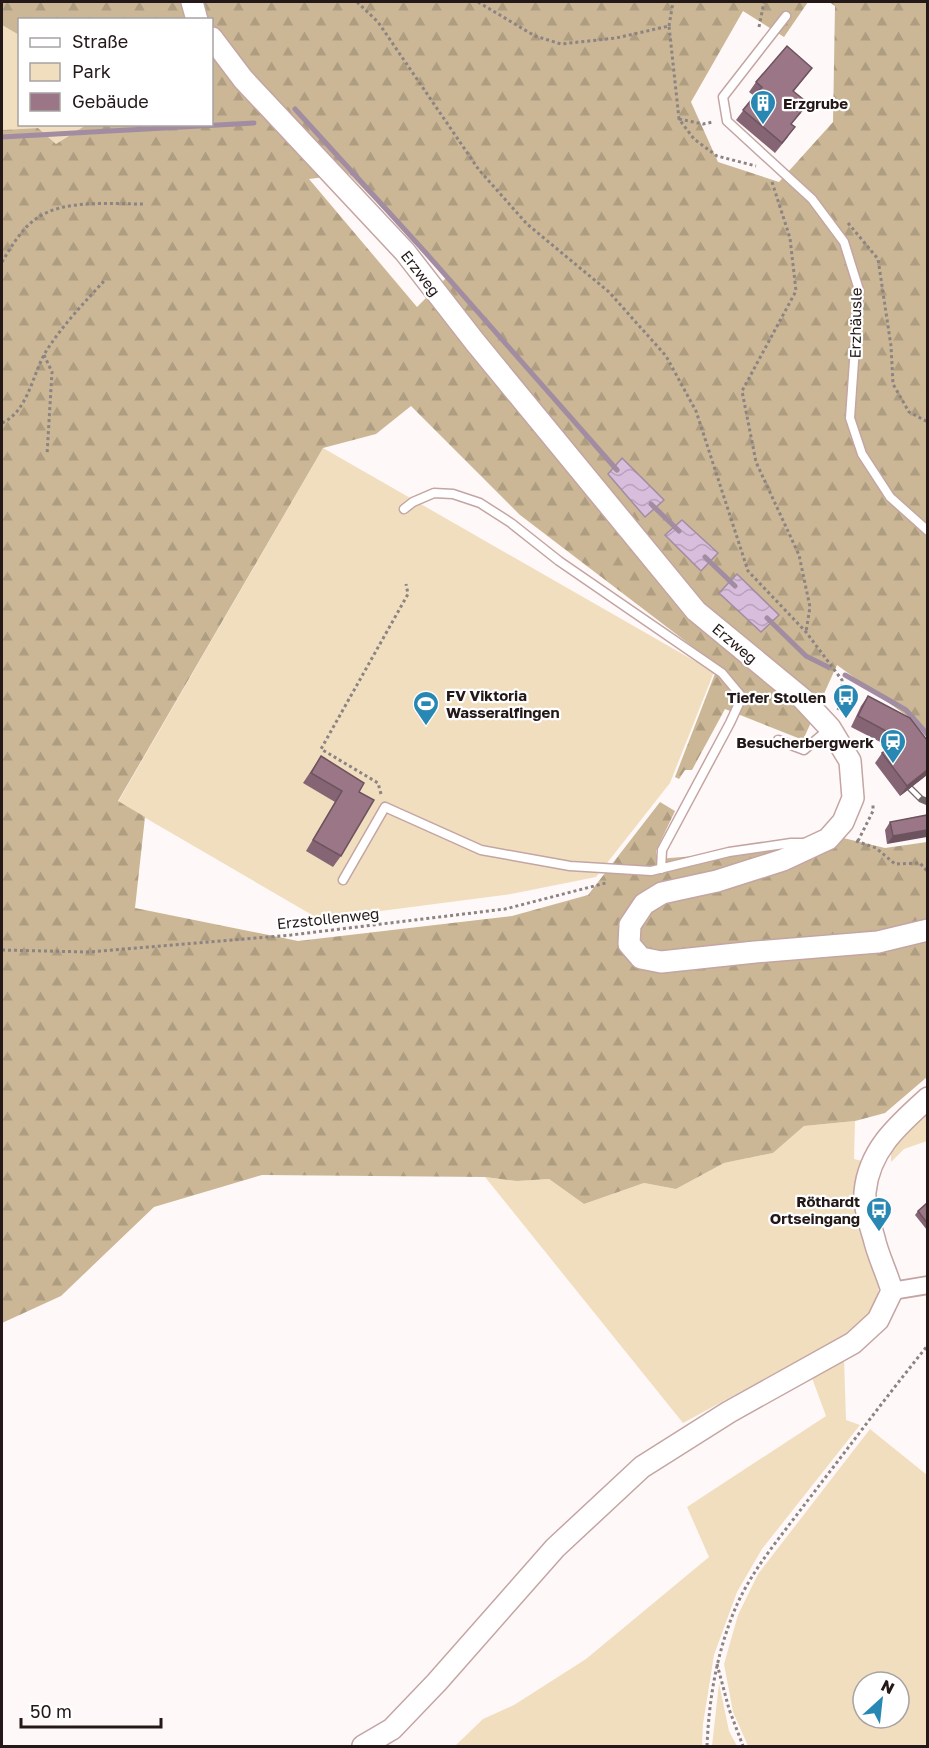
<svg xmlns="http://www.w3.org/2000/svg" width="929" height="1748" font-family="'Golos Text',sans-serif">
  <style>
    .green { fill: #f1debe; fill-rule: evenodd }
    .forest { fill: url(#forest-firs); fill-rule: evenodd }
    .water { fill: url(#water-waves); stroke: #a28ca1; stroke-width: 1.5 }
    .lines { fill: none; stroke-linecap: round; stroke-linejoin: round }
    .stream { stroke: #a28ca1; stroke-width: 5 }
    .service-casing { stroke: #c4a5a3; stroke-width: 11 }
    .minor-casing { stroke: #c4a5a3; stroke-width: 20 }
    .tertiary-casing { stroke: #c4a5a3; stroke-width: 24 }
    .path { stroke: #8c8383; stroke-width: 3; stroke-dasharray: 3 3; stroke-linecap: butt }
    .service { stroke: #fff; stroke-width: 8 }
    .minor { stroke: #fff; stroke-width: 16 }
    .tertiary { stroke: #fff; stroke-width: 21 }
    .rail-casing { stroke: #726868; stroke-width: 7 }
    .rail { stroke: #fff; stroke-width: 4.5; stroke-dasharray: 14; stroke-linecap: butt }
    .wall { fill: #856573 }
    .shaded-wall { fill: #6c535e }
    .building { fill: #9b7686; stroke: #6c535e; stroke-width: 1.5 }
    .labels { text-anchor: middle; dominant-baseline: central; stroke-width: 4.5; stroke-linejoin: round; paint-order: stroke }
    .poi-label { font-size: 15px; font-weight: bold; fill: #241818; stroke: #fff; text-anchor: end }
    .street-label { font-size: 15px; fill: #241818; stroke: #fff }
  </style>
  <defs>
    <pattern id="forest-firs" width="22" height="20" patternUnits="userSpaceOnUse" patternTransform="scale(1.5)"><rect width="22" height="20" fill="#cbb795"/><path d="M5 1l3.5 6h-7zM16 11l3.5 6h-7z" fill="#ae9d80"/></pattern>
    <pattern id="water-waves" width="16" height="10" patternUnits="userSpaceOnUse" patternTransform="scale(1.5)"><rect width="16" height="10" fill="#d8bddc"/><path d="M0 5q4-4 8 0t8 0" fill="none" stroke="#b9a2bc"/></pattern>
  </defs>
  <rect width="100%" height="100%" fill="#fff8f8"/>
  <path class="green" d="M2,25L19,35L20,124L86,125L56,144L38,128L2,130Z
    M323,448L714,672L670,783L596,877L511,894L319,919L118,802Z
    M927,1110V1141L904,1149L891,1162V1147Z
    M855,1121L854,1159L862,1161L879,1284C878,1305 873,1312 860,1327L683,1423L485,1177L517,1181L549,1179L584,1204L644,1183L676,1189L724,1163L773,1153L804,1126Z
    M844,1358L846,1420L860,1425L762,1549L737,1592L714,1655L703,1724L702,1746H455L483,1719L514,1705L586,1659L709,1557L687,1507L826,1416L812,1378Z
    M870,1429L927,1475V1746H748L733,1712L724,1664L738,1615L758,1574ZM863,1682H899V1718H863Z
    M719,1683L729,1731L737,1746H712Z"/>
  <path class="forest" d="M2,2H808L784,37L743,11L691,102L718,162L779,182L833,122L835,6L829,2H927V736L911,719L837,665L803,740L725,709L692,770H685L679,779L675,777L718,666L520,515L411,406L376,434L323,448L118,801L145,817L135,908L298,941L512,916L588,895L660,802L675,811L656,851L657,859L770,850L839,837L885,848L927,842V1077L885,1113L855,1121L804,1126L773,1153L724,1163L676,1189L644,1183L584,1204L549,1179L517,1181L485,1177L262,1175L154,1207L61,1296L2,1323V130L38,128L56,144L86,125L212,124V20H20L19,35L2,25ZM349,174L448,276L417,307L309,179Z"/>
  <path class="water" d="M622,458L664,500L645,517L608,474Z
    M682,520L718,553L701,571L665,535Z
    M737,574L779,615L761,632L719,593Z"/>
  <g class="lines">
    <path class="stream" d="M295,109L426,253L617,470
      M2,137L254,123
      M651,504L679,531
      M705,557L735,586
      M767,618L806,656L828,667
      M845,675L906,710L928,735"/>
    <defs>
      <path id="service" d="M786,16L723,97L727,121L812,199L844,242L859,290L850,418L862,454L890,497L928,531
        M404,509L413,502L434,493L453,494L480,503L511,523L559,561L722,673L742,697L730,723L662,850L661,869
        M778,740L804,750L830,728
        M343,880L385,807L481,850L570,866L651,871L729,852L791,843H805"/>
      <path id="minor" d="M892,1291L928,1285"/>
      <path id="tertiary" d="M192,2L197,20
        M212,38L243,79L405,252L475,342L696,611L803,699L830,728L850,761L853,798L843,822L828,839L783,860L717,881L662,893L644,904L630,925L629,944L641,958L661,962L755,952L878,942L928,930
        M363,1746L392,1729L437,1682L555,1548L642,1467L729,1412L853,1343L878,1320L892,1291C887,1273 878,1256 874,1238C870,1225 864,1206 865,1192C869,1150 898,1125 928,1098"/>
    </defs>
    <use href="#service" class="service-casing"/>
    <use href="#minor" class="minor-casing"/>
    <use href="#tertiary" class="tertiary-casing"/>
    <path class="path" d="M357,2L378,22L479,170L527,224L609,292L666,356L696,411L748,571L806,632L842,680L843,698L838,710
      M478,2L535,36L561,44L616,38L669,26L679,119L694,139L717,156L756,166
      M669,26L673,2
      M759,27L764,2
      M679,119L703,124L713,122
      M772,182L790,238L796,291L742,391L756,462L799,555L810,607L806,632
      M848,223L878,259L891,346L893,384L909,412L928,422
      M2,262C11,247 22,228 37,218C64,199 112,204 143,204
      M44,355L52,372L47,455
      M2,423C28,411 32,376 45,353C61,327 83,304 104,281
      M381,794L378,783L321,749L408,594L406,584
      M856,841L876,848L895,864L920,863L928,872
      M858,841L873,811V804
      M2,950L88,952L291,935L505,909L606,883
      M717,1664L729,1709L743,1746
      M707,1746C709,1700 716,1657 733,1614C749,1573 779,1539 805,1504C846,1451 886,1397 928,1345"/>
    <use href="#service" class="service"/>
    <use href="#minor" class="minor"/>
    <use href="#tertiary" class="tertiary"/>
    <defs>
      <path id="rail" d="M910,788L921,799L928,802"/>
    </defs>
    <use href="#rail" class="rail-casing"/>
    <use href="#rail" class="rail"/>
  </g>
  <path class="wall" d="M812,68L794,91L801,113L791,124L788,137L775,153L736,120L754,96L749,92L756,82Z
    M868,696L927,775L900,796L875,763L882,753L890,747L851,727L861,706Z
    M321,756L359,792L341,856L333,867L306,851L335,802L303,783Z
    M927,815L887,844L885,830L890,822Z
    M927,1203V1230L915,1215L918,1211Z"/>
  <path class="shaded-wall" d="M927,770V775L900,796L907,786Z
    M927,830V837L887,844L893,836Z"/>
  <path class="building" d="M787,46L812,68L793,91L808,103L791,124L795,127L782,143L743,110L762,87L756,82Z
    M868,696L910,718L927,740V770L907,786L882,753L901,739L858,716Z
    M321,756L364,783L359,792L374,800L341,856L313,840L342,791L311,773Z
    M927,815V830L893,836L890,822Z
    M927,1203V1223L918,1211Z"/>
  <defs>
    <symbol id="building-pin" viewBox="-11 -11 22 30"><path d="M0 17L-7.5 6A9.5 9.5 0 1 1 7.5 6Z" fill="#2887b3" stroke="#fff"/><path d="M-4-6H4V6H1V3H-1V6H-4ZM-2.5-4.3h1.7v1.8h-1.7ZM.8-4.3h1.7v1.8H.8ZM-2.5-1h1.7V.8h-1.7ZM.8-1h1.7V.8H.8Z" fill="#fff"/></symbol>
    <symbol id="bus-pin" viewBox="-11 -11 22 30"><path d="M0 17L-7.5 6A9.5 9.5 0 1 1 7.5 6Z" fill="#2887b3" stroke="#fff"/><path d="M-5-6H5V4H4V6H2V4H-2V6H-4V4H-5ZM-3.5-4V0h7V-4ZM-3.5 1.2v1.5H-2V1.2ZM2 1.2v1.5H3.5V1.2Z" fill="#fff"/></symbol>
    <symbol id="stadium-pin" viewBox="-11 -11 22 30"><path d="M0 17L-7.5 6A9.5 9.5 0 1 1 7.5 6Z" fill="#2887b3" stroke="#fff"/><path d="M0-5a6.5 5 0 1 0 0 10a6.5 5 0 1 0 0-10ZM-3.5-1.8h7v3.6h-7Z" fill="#fff"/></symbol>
    <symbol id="station-pin" viewBox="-11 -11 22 30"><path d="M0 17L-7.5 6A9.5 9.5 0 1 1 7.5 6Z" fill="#2887b3" stroke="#fff"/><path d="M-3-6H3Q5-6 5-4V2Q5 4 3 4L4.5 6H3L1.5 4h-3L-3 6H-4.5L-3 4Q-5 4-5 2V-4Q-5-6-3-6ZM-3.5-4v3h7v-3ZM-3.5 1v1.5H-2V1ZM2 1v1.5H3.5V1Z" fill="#fff"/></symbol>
  </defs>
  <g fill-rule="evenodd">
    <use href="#building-pin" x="748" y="88" width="30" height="40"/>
    <use href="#bus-pin" x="831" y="682" width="30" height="40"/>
    <use href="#stadium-pin" x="411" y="689" width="30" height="40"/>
    <use href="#station-pin" x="878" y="727" width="30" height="40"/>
    <use href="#bus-pin" x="864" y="1195" width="30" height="40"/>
  </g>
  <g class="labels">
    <g class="poi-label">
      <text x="783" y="103" text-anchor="start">Erzgrube</text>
      <text x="446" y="695" text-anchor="start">FV Viktoria<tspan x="446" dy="17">Wasseralfingen</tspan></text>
      <text x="826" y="697">Tiefer Stollen</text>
      <text x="874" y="742">Besucherbergwerk</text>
      <text x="860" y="1201">Röthardt<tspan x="860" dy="17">Ortseingang</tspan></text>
    </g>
    <g class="street-label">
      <text transform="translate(421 273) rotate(52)">Erzweg</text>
      <text transform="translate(855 323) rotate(-89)">Erzhäusle</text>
      <text transform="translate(735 643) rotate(40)">Erzweg</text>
      <text transform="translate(328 918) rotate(-6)">Erzstollenweg</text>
    </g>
  </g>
  <rect width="929" height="1748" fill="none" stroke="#241818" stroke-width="6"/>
  <rect x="18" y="18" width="195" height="108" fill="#ffffff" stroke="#a7a3a3" stroke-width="1.5"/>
  <rect x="30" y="38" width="30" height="9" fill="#ffffff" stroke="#a7a3a3" stroke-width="1.5"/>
  <text x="72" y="48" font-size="18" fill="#241818">Straße</text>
  <rect x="30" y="63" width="30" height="18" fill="#f1debe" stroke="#a7a3a3" stroke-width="1.5"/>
  <text x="72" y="78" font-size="18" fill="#241818">Park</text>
  <rect x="30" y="93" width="30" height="18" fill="#9b7686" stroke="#a7a3a3" stroke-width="1.5"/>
  <text x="72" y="108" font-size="18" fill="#241818">Gebäude</text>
  <g transform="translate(881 1700) rotate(27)"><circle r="28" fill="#ffffff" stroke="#a7a3a3" stroke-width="1.5"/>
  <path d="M0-4.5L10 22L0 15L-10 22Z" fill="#2887b3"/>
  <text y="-9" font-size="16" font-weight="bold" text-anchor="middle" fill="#241818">N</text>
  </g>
  <path d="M21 1718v9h140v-9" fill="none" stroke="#241818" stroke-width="3"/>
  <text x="30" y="1718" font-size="18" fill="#241818" stroke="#ffffff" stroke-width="4.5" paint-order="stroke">50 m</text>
</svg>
